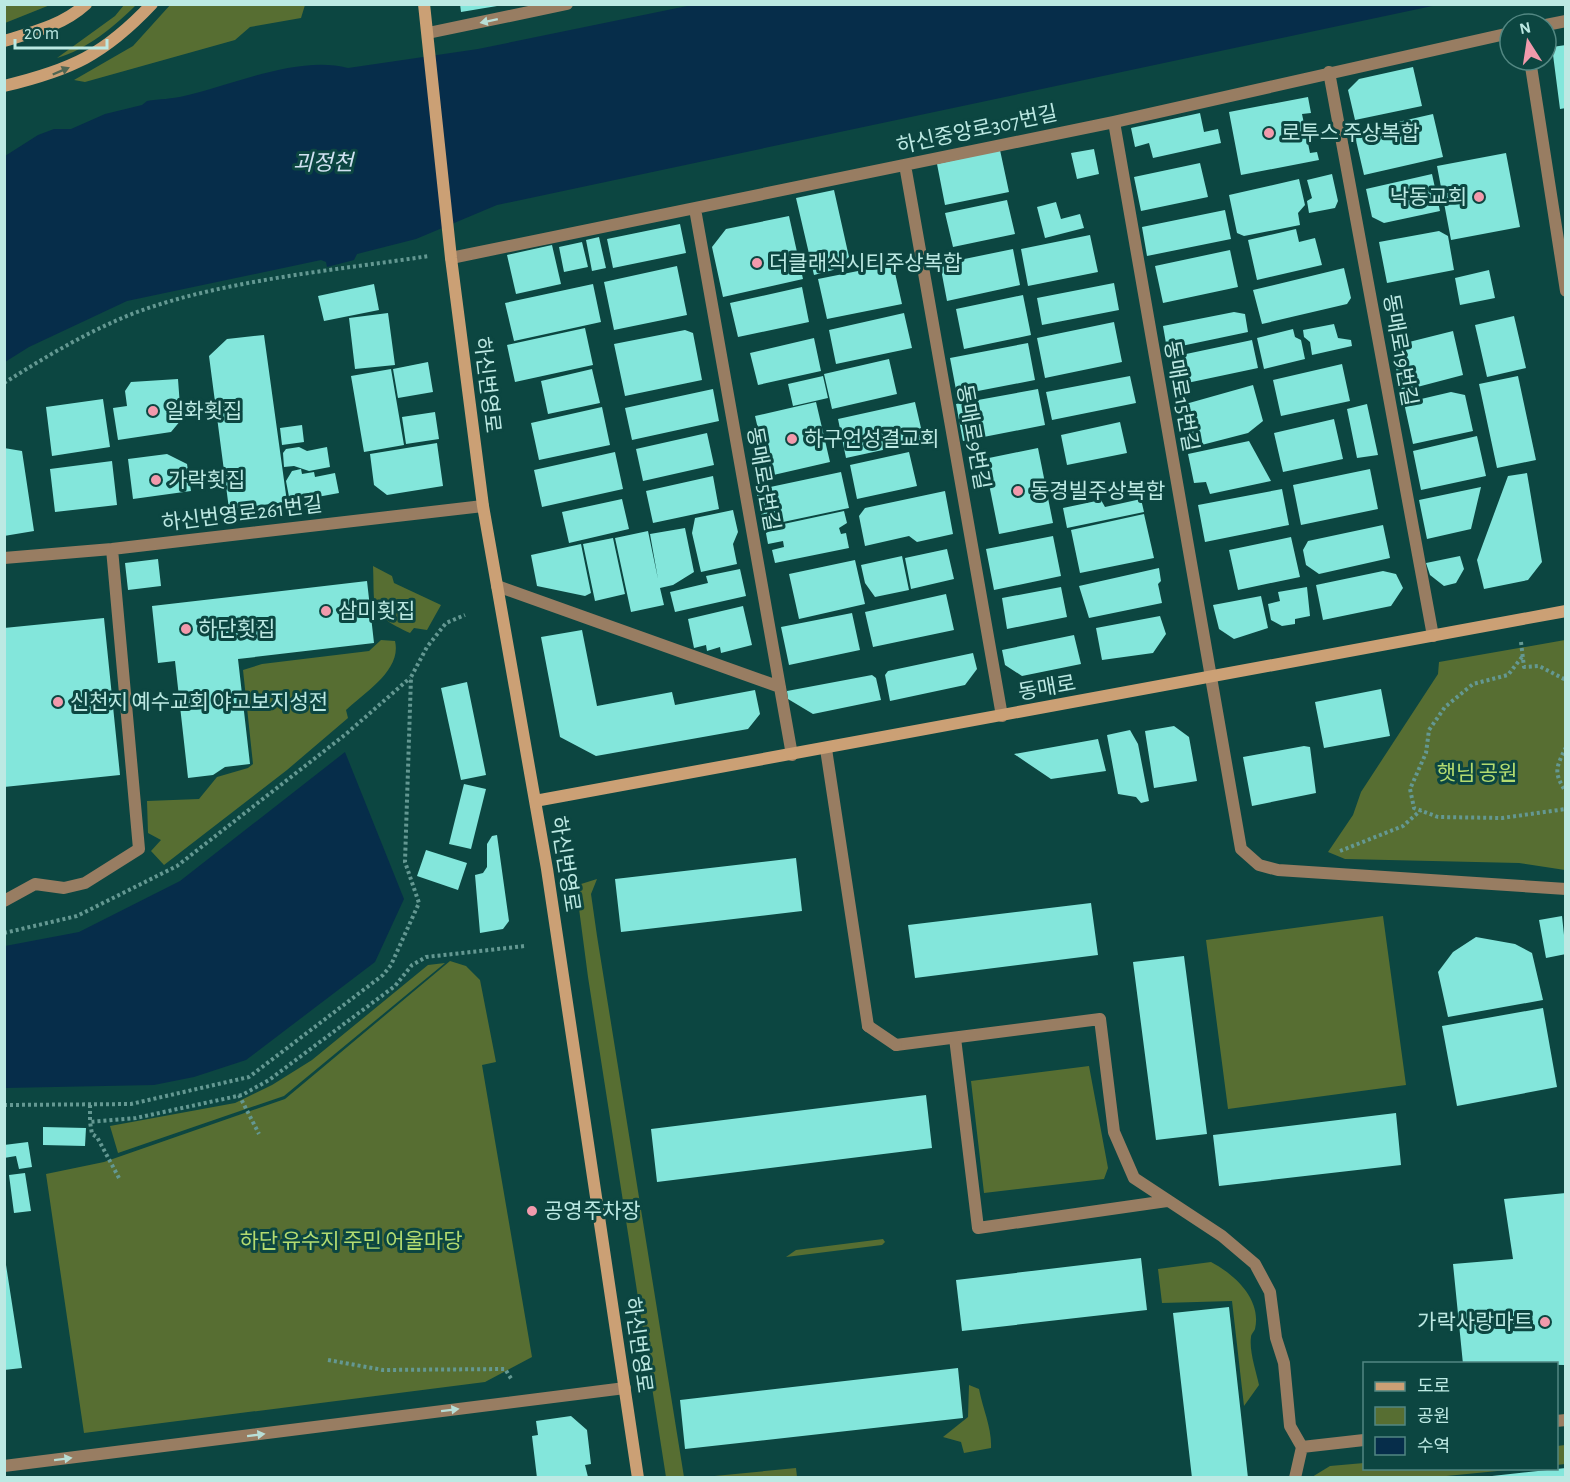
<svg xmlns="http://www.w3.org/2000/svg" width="1570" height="1482" font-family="'Alegreya Sans','Noto Sans KR',sans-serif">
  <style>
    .green { fill: #576e32 }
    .water { fill: #062d4a }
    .building { fill: #83e6db }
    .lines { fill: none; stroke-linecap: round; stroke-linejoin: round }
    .path { stroke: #649892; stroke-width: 4; stroke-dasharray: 3 3; stroke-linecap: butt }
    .lane { stroke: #987d62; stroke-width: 12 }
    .street { stroke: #987d62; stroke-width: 12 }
    .secondary { stroke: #cba075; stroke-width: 12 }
    .oneway { fill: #b8ded6 }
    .oneway2 { fill: #4f6653 }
    .poi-dot { fill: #f29aac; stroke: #0c4641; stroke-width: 2 }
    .labels { text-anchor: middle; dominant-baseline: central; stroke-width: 6; stroke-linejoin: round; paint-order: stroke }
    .street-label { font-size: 21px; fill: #bce9e3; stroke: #0c4641 }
    .poi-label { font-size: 21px; fill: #bce9e3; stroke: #0c4641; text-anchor: start }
    .park-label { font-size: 21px; fill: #b3db70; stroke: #0c4641 }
    .water-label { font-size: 22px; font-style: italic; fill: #d0e1f1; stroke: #0c4641 }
  </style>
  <rect width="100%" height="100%" fill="#0c4641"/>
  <path class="green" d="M171,4H305V5L301,18L250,27L235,40L85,82L74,80L133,46Z
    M4,5L5,4L50,5L5,23Z
    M124,5H136C115,26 86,50 57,58L115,16Z
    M373,566L392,576L394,583L441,605L427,630L414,628L410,633C368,613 375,610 373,566Z
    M381,640L395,641C402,670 365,692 346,710L348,718L287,770L164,865L151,851L161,840L148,833L147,801L199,799L217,777L248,768L253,764L243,670L262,664L369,651Z
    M1565,640V870L1519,863L1345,859L1328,852L1353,815L1361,792L1438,674L1439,662Z
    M597,879L591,894L597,936L684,1477H666L588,977L578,901L581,884Z
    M1383,916L1406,1085L1228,1109L1206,940Z
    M450,961L466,966L480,980L496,1062L482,1065L532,1357L485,1382L84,1433L46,1174L104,1162L285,1099Z
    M445,963L284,1096L118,1153L110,1126L235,1103L272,1085L312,1060L428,965Z
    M1089,1066L1108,1168L1104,1179L984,1193L971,1081Z
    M883,1239L885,1242L882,1245L786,1257L796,1250Z
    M1211,1262C1234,1274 1262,1299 1255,1329C1254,1332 1251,1334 1251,1337C1249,1351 1256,1371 1259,1385L1244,1406L1232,1301L1162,1303L1158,1269Z
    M969,1385L979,1389C983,1410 992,1428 991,1448L964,1453L961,1442L943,1437L968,1417Z
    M1565,1445V1464L1557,1465V1446Z
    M1364,1463V1468L1518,1469L1426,1478L1312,1477L1330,1466Z
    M796,1468L797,1477H704Z"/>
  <path class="water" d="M692,5H1437L497,205L416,239L357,254L354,260L327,267L326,262L321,260L127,301L29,347L5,362V156L38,135L54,129H71L105,114L142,105L147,101C159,99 172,99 184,96C233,85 298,55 348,68L478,49Z
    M345,752L404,899L375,962L246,1060L194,1077L154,1085L5,1088V946L79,932L180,881Z"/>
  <path class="building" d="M460,4H496L497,6L461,12Z
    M1566,45V108L1560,109L1552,47Z
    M1413,67L1422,106L1355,120L1348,90L1359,79Z
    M1308,97L1311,113L1302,114L1310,153L1317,152L1319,160L1241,175L1229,112Z
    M1200,113L1204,132L1218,129L1221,143L1153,158L1149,143L1135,147L1131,128Z
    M1433,114L1443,157L1364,175L1354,132Z
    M1094,149L1099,174L1077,179L1071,153Z
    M1000,150L1009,192L945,205L937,164Z
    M1506,153L1520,227L1451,240L1437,166Z
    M1200,163L1208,197L1141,211L1134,177Z
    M1332,174L1338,201L1335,208L1309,213L1307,201L1312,198L1307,180Z
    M1432,174L1440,211L1384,223L1372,217L1366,189Z
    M1299,179L1305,205L1298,213L1300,225L1244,236L1237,233L1229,195Z
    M834,190L849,257L833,270L814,275L796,198Z
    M1007,200L1015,234L953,247L945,213Z
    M1056,202L1061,219L1080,214L1084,228L1045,238L1037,207Z
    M1225,210L1231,239L1147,256L1142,227Z
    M789,216L803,279L723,297L712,247L726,229Z
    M680,224L686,253L613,268L607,239Z
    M1296,229L1299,242L1315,238L1322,265L1257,280L1248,240Z
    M1439,231L1448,236L1454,270L1387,283L1379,242Z
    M1090,235L1098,272L1028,286L1021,249Z
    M599,237L606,268L592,271L586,240Z
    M582,242L588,267L564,272L559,247Z
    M552,245L561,284L516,294L507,255Z
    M1013,249L1020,285L947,301L940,264Z
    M1230,250L1238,287L1163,303L1155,266Z
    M893,264L902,304L827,319L818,279Z
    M677,266L687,315L614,330L604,282Z
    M1344,268L1351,298L1347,304L1262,324L1253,290Z
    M1489,270L1495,298L1460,305L1455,278Z
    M1114,283L1119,310L1042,325L1037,298Z
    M374,284L379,310L324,321L318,296Z
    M593,284L601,322L514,341L505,303Z
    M802,287L809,322L738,337L730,303Z
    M1023,295L1031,335L964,349L956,309Z
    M1234,312L1245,314L1248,332L1167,349L1163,326Z
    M388,313L395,365L355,369L349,318Z
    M904,313L912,348L836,364L829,330Z
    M1514,316L1526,368L1487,377L1475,325Z
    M1114,322L1122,362L1045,378L1037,338Z
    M1334,324L1338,338L1351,340L1352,346L1312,355L1310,342L1304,337L1303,330Z
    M585,328L593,365L515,382L507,345Z
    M1293,329L1295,337L1301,340L1305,359L1264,369L1257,338Z
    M685,330L693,333L702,380L625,396L614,344Z
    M1453,331L1463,375L1402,391L1392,353L1397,345Z
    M264,335L287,502L229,509L209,356L227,339Z
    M814,338L821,371L758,385L750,353Z
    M1252,340L1258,368L1187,383L1176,376L1172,357Z
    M1028,343L1035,380L957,395L950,358Z
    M889,359L897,394L832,409L824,374Z
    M428,362L433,392L398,398L393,369Z
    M1342,364L1350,401L1281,416L1273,380Z
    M391,369L404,445L364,452L351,376Z
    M592,369L600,403L548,414L541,381Z
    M823,376L828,398L793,406L788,384Z
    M1130,376L1136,403L1052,420L1046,392Z
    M1518,376L1536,460L1497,468L1479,384Z
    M178,379L181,420L171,432L118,440L113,408L127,406L125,391L131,382Z
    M1253,385L1263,421L1248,433L1190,448L1182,405Z
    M713,389L719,421L632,440L625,408Z
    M1038,389L1045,425L963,441L956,404Z
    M1451,392L1465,395L1473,431L1413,444L1404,403Z
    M103,399L110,447L52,456L46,407Z
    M816,402L830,462L769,476L755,416Z
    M915,402L924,441L846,458L838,419Z
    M1367,404L1378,455L1357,458L1347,409Z
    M602,407L610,445L539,460L531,423Z
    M435,412L439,439L406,444L402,417Z
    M1334,419L1343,459L1283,472L1274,433Z
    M1120,422L1127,453L1067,465L1061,435Z
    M302,425L304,442L282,445L280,428Z
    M707,433L714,465L643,481L636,449Z
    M1477,436L1486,476L1421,490L1413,451Z
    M1249,441L1271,481L1210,494L1206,482L1194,483L1188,454Z
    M437,443L443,486L387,495L374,485L370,454Z
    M299,447L307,451L327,447L330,467L309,471L294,466L284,467L283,453L286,449Z
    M4,448L22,451L34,531L4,536Z
    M1038,448L1053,523L999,534L984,459Z
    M615,452L623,489L542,507L534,470Z
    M909,452L917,486L857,499L850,465Z
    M167,454L187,464L191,491L133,499L128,459Z
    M112,461L117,505L55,512L50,469Z
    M301,469L302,474L314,472L315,477L335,473L339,493L290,502L286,481L292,471Z
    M1370,469L1378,509L1301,525L1293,485Z
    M841,472L849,508L764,526L756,490Z
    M1527,473L1542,562L1528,580L1484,589L1477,560L1508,476Z
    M713,476L719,509L653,523L646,491Z
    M1481,487L1471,529L1427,539L1419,500Z
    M1282,489L1289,525L1205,542L1198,505Z
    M945,491L953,534L917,542L909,536L865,546L859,516L865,508Z
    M622,499L629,529L569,543L562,512Z
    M1141,499L1144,512L1067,528L1063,508L1101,500L1105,507Z
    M733,510L738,532L733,544L737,564L701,572L692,533L695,518Z
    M844,511L847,523L839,528L841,534L846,533L849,548L775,563L772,550L784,547L783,541L768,544L765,528Z
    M1144,514L1154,558L1080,573L1071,530Z
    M1383,525L1390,558L1319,574L1306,565L1303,550L1308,541Z
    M685,528L694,572L673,585L660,588L664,605L631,612L615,538L648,531L658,579L650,534Z
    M1053,536L1061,576L994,590L986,549Z
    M1291,537L1300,577L1238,590L1229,550Z
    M613,538L625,594L595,601L583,544Z
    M581,544L591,593L585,596L537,586L531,555Z
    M947,549L954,579L911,589L905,558Z
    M902,556L909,590L875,597L865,583L861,565Z
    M1460,556L1464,569L1456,583L1444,586L1430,575L1426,563Z
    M158,559L161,586L128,590L125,563Z
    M855,560L865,604L799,619L789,574Z
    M1159,568L1161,581L1158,584L1162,603L1089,618L1079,586Z
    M740,569L746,596L675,612L670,592L708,583L706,576Z
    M1383,571L1396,574L1403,588L1391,606L1323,620L1316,585Z
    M367,581L374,643L238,659L250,764L225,767L213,775L188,778L175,661L158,663L152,606Z
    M1061,587L1067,617L1007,629L1002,598Z
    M1307,587L1310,616L1295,619V624L1282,626L1271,620L1268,604L1280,601L1278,592Z
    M946,594L954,630L873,647L865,612Z
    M1261,596L1268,628L1234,639L1219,629L1213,605Z
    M743,606L752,645L721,653L720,647L707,651L706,645L694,648L688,619Z
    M852,613L860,650L789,665L781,627Z
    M1160,616L1166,634L1153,653L1102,660L1096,628Z
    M104,618L120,775L4,787V628Z
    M582,630L597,706L672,692L675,705L755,690L760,714L748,729L596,756L560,737L541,637Z
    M1074,635L1081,664L1022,676L1005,665L1002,650Z
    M973,653L977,669L965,685L890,701L885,675L888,671Z
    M872,675L876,678L881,700L813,714L788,699L787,691Z
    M467,682L486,775L461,780L441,688Z
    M1381,689L1390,736L1324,748L1315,702Z
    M1174,726L1189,737L1197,781L1154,788L1145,731Z
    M1130,730L1138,744L1149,801L1141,803L1136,797L1118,794L1107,735Z
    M1098,739L1106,771L1051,779L1014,754Z
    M1304,746L1310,747L1316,793L1252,806L1243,757Z
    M464,784L486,789L471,849L449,844Z
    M497,835L509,921L503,929L480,933L475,875L483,873L487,867V844L492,836Z
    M426,850L467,863L458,890L417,876Z
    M796,858L802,911L621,932L615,879Z
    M1091,903L1098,955L915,978L908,925Z
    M1562,916L1566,954L1546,958L1539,920Z
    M1476,937L1515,944L1532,953L1543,1000L1448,1017L1438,972L1453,952Z
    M1184,956L1207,1134L1156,1140L1133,962Z
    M1543,1008L1557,1087L1457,1106L1442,1026Z
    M926,1095L932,1148L657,1182L651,1129Z
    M1396,1113L1401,1165L1219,1186L1213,1135Z
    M43,1127L86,1128L85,1146L43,1145Z
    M28,1142L32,1167L19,1169L16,1156L4,1158V1145Z
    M25,1173L31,1211L14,1213L9,1175Z
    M1566,1193V1365L1463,1364L1453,1264L1513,1259L1504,1199Z
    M4,1252L22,1368L4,1370Z
    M1141,1258L1147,1310L962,1331L956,1280Z
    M1229,1307L1248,1478H1192L1173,1313Z
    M958,1368L963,1418L685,1449L680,1400Z
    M571,1416L587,1430L591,1464L585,1465L588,1477L537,1478L532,1436L538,1435L536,1421Z
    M1566,1468V1478H1492V1476Z"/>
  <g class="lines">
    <path class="path" d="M4,383C47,356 90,330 137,312C224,280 337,270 429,256
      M1521,642L1524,667L1539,666L1566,680
      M1522,657L1508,675L1473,684L1445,707L1429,730L1426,753L1410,789L1414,808L1438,817L1502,818L1566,809
      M1566,747C1556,768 1553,772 1566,792
      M1340,851L1403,826L1421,810
      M4,933L77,916L177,866L346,734L410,678
      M239,1095L259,1134
      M4,1105L131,1104L249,1077L383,975L391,965L419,903L405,862L411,677L427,647L446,623L465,615
      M90,1105V1122
      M119,1178L97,1137L92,1134L90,1122L136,1118L242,1095L269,1080L356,1015L395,986L412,965L426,957L525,946
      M328,1360L383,1370L505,1369L512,1380"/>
    <path class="lane" d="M1546,25L1566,21
      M428,33L567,4
      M1530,60L1566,291
      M1329,72L1433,636
      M1114,122L1241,849L1259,865L1278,870L1566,889
      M905,165L1002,716
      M695,209L792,755
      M451,258L1114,122L1510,33
      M4,558L112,549L483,506
      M497,586L780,687
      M826,749L868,1026
      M4,901L35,884L64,888L85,883L139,849L112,549
      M955,1038L978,1228L1167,1201
      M896,1045L1100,1019L1114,1132L1134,1178L1222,1236L1255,1264L1270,1292L1276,1338L1284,1363L1290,1426L1302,1447
      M1556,1421L1566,1420
      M4,1466L625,1388
      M1295,1478L1302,1447L1364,1440"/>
    <path class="street" d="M868,1026L896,1045"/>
    <path class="secondary" d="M424,4L451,258L483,506L547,869L638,1478
      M4,41C34,32 63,25 86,4
      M4,86C71,70 104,55 152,4
      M535,801L1566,611"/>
  </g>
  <defs><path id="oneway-solid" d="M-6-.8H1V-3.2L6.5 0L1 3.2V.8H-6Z" transform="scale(1.5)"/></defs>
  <g class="oneway">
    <use href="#oneway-solid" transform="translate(489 21) rotate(168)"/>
    <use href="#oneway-solid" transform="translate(450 1410) rotate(-7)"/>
    <use href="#oneway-solid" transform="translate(256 1435) rotate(-7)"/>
    <use href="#oneway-solid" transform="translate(63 1459) rotate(-7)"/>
  </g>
  <use class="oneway2" href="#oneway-solid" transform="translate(61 71) rotate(-23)"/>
  <g class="poi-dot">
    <circle cx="1269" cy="133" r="6"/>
    <circle cx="1479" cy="197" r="6"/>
    <circle cx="757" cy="263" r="6"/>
    <circle cx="153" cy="411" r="6"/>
    <circle cx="792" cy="439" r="6"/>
    <circle cx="156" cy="480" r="6"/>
    <circle cx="1018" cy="491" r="6"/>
    <circle cx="326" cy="611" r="6"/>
    <circle cx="186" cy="629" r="6"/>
    <circle cx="58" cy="702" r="6"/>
    <circle cx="532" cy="1211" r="6"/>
    <circle cx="1545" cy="1322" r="6"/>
  </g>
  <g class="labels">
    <g class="street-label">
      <text transform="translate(977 130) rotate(-12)">하신중앙로307번길</text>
      <text transform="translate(1400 350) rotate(80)">동매로19번길</text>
      <text transform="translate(487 385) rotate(83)">하신번영로</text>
      <text transform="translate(1181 396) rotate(80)">동매로15번길</text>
      <text transform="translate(973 437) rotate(80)">동매로9번길</text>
      <text transform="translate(763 479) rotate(80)">동매로5번길</text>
      <text transform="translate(242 514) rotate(-7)">하신번영로261번길</text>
      <text transform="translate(1047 688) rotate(-10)">동매로</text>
      <text transform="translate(565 864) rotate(81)">하신번영로</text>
      <text transform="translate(638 1345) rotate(82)">하신번영로</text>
    </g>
    <g class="poi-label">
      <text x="1281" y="133">로투스 주상복합</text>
      <text x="1467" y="197" text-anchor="end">낙동교회</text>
      <text x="769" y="263">더클래식시티주상복합</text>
      <text x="165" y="411">일화횟집</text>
      <text x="804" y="439">하구언성결교회</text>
      <text x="168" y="480">가락횟집</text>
      <text x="1030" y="491">동경빌주상복합</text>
      <text x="338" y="611">삼미횟집</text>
      <text x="198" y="629">하단횟집</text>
      <text x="70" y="702">신천지 예수교회 야고보지성전</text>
      <text x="544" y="1211">공영주차장</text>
      <text x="1533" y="1322" text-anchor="end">가락사랑마트</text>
    </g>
    <g class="park-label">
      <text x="1477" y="773">햇님 공원</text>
      <text x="351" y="1241">하단 유수지 주민 어울마당</text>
    </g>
    <g class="water-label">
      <text x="323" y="163">괴정천</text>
    </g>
  </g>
  <rect width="1570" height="1482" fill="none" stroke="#bce9e3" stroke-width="12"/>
  <rect x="1363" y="1362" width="195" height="108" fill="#0c4641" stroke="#528782" stroke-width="1.5"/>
  <rect x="1375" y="1382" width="30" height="9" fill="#cba075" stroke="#528782" stroke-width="1.5"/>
  <text x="1417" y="1392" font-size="18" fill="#bce9e3">도로</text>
  <rect x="1375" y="1407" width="30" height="18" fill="#576e32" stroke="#528782" stroke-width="1.5"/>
  <text x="1417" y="1422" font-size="18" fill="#bce9e3">공원</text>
  <rect x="1375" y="1437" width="30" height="18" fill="#062d4a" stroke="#528782" stroke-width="1.5"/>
  <text x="1417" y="1452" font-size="18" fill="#bce9e3">수역</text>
  <g transform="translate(1528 42) rotate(348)"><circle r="28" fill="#0c4641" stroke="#528782" stroke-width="1.5"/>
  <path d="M0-4.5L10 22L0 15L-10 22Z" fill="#f29aac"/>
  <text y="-9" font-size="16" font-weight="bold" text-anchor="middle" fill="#bce9e3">N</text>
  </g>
  <path d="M15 39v9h92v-9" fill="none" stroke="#bce9e3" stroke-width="3"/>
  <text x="24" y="39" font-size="18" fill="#bce9e3" stroke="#0c4641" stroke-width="4.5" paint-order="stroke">20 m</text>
</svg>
